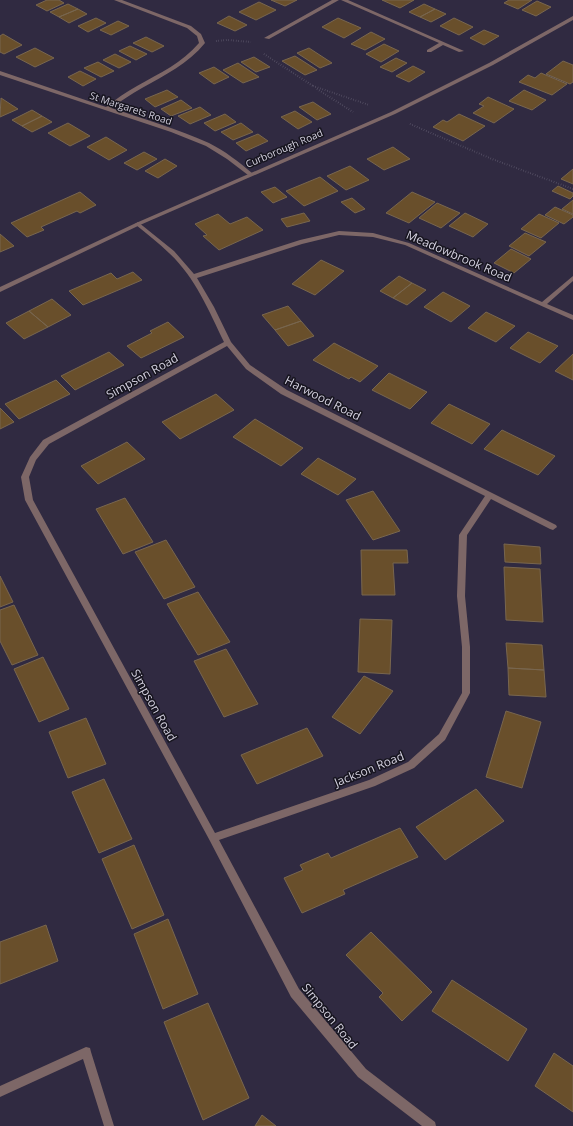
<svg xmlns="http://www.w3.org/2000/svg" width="573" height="1126" font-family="'Open Sans',sans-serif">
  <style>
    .building { fill: #694f2b; stroke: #78664f }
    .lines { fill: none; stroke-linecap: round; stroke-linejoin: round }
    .path { stroke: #635e72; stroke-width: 2; stroke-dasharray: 0.5 2; stroke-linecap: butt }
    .service { fill: #7d6767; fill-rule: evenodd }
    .minor { fill: #7d6767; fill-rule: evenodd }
    .tertiary { fill: #7d6767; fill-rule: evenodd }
    .labels { text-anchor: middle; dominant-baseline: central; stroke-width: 3; stroke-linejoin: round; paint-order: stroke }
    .far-street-label { font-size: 10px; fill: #d2cfde; stroke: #17151f }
    .street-label { font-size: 12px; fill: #d2cfde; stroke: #17151f }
  </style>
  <rect width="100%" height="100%" fill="#302a41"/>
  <path class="building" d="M47,0H59L64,3L47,11L36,5Z
    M271,0H297L285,6Z
    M382,0H414L400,8Z
    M509,0H532L518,9L504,3Z
    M537,1L551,7L536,16L522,10Z
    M259,2L276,10L256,20L239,12Z
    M68,4L78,9L59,17L50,12Z
    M424,4L435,9L420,17L409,12Z
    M78,9L87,14L69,23L59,17Z
    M435,9L446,14L431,22L420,17Z
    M229,16L247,25L235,31L217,23Z
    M96,18L106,23L88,32L78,26Z
    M338,18L361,28L344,38L322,27Z
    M454,18L473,27L459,35L440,26Z
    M118,21L129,26L111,35L100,30Z
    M484,30L499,36L484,45L470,38Z
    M371,32L385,39L365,50L351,44Z
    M3,34L22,45L4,54L0,52V36Z
    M146,37L164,46L152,52L133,43Z
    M384,44L399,51L381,62L366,54Z
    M130,46L147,54L136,60L119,51Z
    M35,48L54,58L35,67L16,57Z
    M309,48L332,63L320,68L297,53Z
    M115,54L131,62L119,68L103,60Z
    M295,56L317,70L305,75L282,61Z
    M254,57L270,67L256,72L241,62Z
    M396,58L407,63L392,72L380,67Z
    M563,61L573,65V82L570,84L546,74Z
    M98,62L114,71L101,77L84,68Z
    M238,63L259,77L243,83L223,70Z
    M413,66L425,72L409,82L396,76Z
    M214,67L229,77L214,84L199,73Z
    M80,71L96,79L83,86L68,77Z
    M541,73L567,84L552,95L519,82L528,75L535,78Z
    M167,90L178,97L155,107L145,99Z
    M524,90L546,100L532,110L509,101Z
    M488,97L514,109L494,123L473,113L484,106L479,104Z
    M1,98L18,109L0,117Z
    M181,100L192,108L171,116L161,109Z
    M313,102L331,114L317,120L299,107Z
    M200,107L211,115L190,124L178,116Z
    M32,110L42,116L22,126L12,120Z
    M295,111L312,122L298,129L281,117Z
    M225,114L236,122L215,131L204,123Z
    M459,114L485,126L463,141L433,127L443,120L447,122Z
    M42,116L52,122L32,132L22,126Z
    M68,123L90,136L70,146L48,133Z
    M241,123L253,132L233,140L221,132Z
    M258,134L268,141L246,151L236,143Z
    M106,137L127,150L109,160L87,147Z
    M393,147L410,159L384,170L367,159Z
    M144,152L157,159L137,170L124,163Z
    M165,159L177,166L158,178L145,171Z
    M350,166L369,180L346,190L327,176Z
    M573,169V184L561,179Z
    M320,177L338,191L304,206L286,191Z
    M558,186L573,193V196L570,199L552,191Z
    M275,187L287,197L273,203L261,192Z
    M80,192L96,205L80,213L77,211L41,227L44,230L27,237L11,223Z
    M412,192L435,202L409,223L386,213Z
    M352,198L365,209L355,213L341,202Z
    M573,200V214L562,209Z
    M437,203L460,213L441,228L419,218Z
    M555,207L573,215V217L564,224L545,215Z
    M304,213L310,221L287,227L281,219Z
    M465,213L488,224L473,237L449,226Z
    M218,214L230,224L247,217L263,230L219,250L203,236L207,235L195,224Z
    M539,214L559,223L541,238L521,229Z
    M525,233L546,242L529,256L509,246Z
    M0,234L14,246L0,252Z
    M511,249L531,259L514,273L494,263Z
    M321,260L344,271L315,295L292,284Z
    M133,272L142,280L83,305L69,291L111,273L117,279Z
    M399,276L412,283L393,298L380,291Z
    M412,283L426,290L407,305L393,298Z
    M443,292L470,306L451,322L424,307Z
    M52,299L71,315L48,327L29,311Z
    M288,306L301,321L275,330L262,315Z
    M29,311L48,327L24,339L6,323Z
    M486,312L515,326L496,342L468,328Z
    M301,321L314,336L288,346L275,330Z
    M168,322L184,337L141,358L127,346L152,333L150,331Z
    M528,332L558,346L540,363L510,348Z
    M334,343L378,366L360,382L351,377L349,379L313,360Z
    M109,352L124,365L75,390L61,376Z
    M573,354V380L555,371Z
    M389,373L427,392L410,409L372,390Z
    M56,380L70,394L19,419L5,404Z
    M216,394L234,410L180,439L162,422Z
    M449,404L490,424L472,444L431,423Z
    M0,408L14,422L0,429Z
    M255,419L303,448L281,466L233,437Z
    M502,430L555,456L538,475L484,449Z
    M127,442L145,459L98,484L81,466Z
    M318,458L356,479L338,495L301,474Z
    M373,491L400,531L373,540L346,500Z
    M125,498L153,542L123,554L96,509Z
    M166,540L195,587L164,599L135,552Z
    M504,544L540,547L541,564L505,562Z
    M361,550H407L408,563H393L395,595H362Z
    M504,567L540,569L543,622L506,620Z
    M0,576L13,602L0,607Z
    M198,592L230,642L198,655L167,604Z
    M14,605L38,655L12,665L0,641V610Z
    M360,619L392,620L390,674L358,672Z
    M506,643L542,645L544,670L508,668Z
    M226,649L258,704L224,717L194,661Z
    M43,657L69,709L39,722L14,669Z
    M508,668L544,670L546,697L509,695Z
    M364,676L393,691L360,734L332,717Z
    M506,711L541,722L522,788L486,777Z
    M86,718L106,764L68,778L49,732Z
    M307,728L323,756L257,784L241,755Z
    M104,779L132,839L99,853L72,792Z
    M476,789L504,821L445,860L416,827Z
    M400,828L418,857L343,890L345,894L302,913L284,878L303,870L300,865L328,853L331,858Z
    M134,845L164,915L132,929L102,859Z
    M168,919L198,994L163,1009L134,934Z
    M46,925L58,961L0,984V942Z
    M371,932L432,992L402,1021L379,997L383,993L346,955Z
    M452,980L527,1029L508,1061L432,1011Z
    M208,1003L249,1098L203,1120L164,1022Z
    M554,1053L573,1066V1112L535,1086Z
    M262,1115L276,1126H255Z"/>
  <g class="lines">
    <path class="path" d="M216,41L227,40L251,42
      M264,54L313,86
      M313,86L369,105
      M317,89L353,112
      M410,124L492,159L573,189"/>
    <path class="service" d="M86,1047L90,1048L91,1052L114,1126H104L83,1059L0,1097V1086Z"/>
    <path class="minor" d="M114,0H122L191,26L201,34L205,43C188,64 165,75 142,88C131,94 121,101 111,108C144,119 178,129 209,143C225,151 239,162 252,173V175H248L227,159L206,146L171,132L0,75V71L106,107C116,99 126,92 137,86C160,73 182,63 199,43L197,36L187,28Z
      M332,0H339L269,39L264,38Z
      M341,0H348L464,51L459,52L443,45L431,52H427V50L439,43Z
      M138,222L174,251L194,274L300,240L339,231L373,233L409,243L542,302L573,276V281L547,304L573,315V320L405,245L373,237L339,235L302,244L197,278L214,307L231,342L250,365L287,390L556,525L557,527L553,530L550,529L491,499L467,535L465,596L470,647V693L445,740L414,768L375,786L219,840L299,989L366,1069L435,1122L436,1126H422L358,1077L291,997L210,841L25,500L21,477L30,457L43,440L224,342C209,311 195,277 169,253C159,243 147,234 136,225L135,224ZM227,346L246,369L281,394L485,496L459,535L457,596L462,647V693L439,734L408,762L369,780L215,833L33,500L29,477L36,460L49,444Z"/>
    <path class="tertiary" d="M573,16V20L493,65L395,114L140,225L0,292V287L136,223L391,112L489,63Z"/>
  </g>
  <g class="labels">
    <g class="far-street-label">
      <text transform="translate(131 108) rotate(18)">St Margarets Road</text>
      <text transform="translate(284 148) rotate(-23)">Curborough Road</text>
    </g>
    <g class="street-label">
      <text transform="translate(459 256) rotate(23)">Meadowbrook Road</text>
      <text transform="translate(142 376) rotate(-29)">Simpson Road</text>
      <text transform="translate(323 398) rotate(27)">Harwood Road</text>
      <text transform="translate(154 705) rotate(61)">Simpson Road</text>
      <text transform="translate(369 769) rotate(-22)">Jackson Road</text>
      <text transform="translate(330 1016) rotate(51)">Simpson Road</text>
    </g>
  </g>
</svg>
